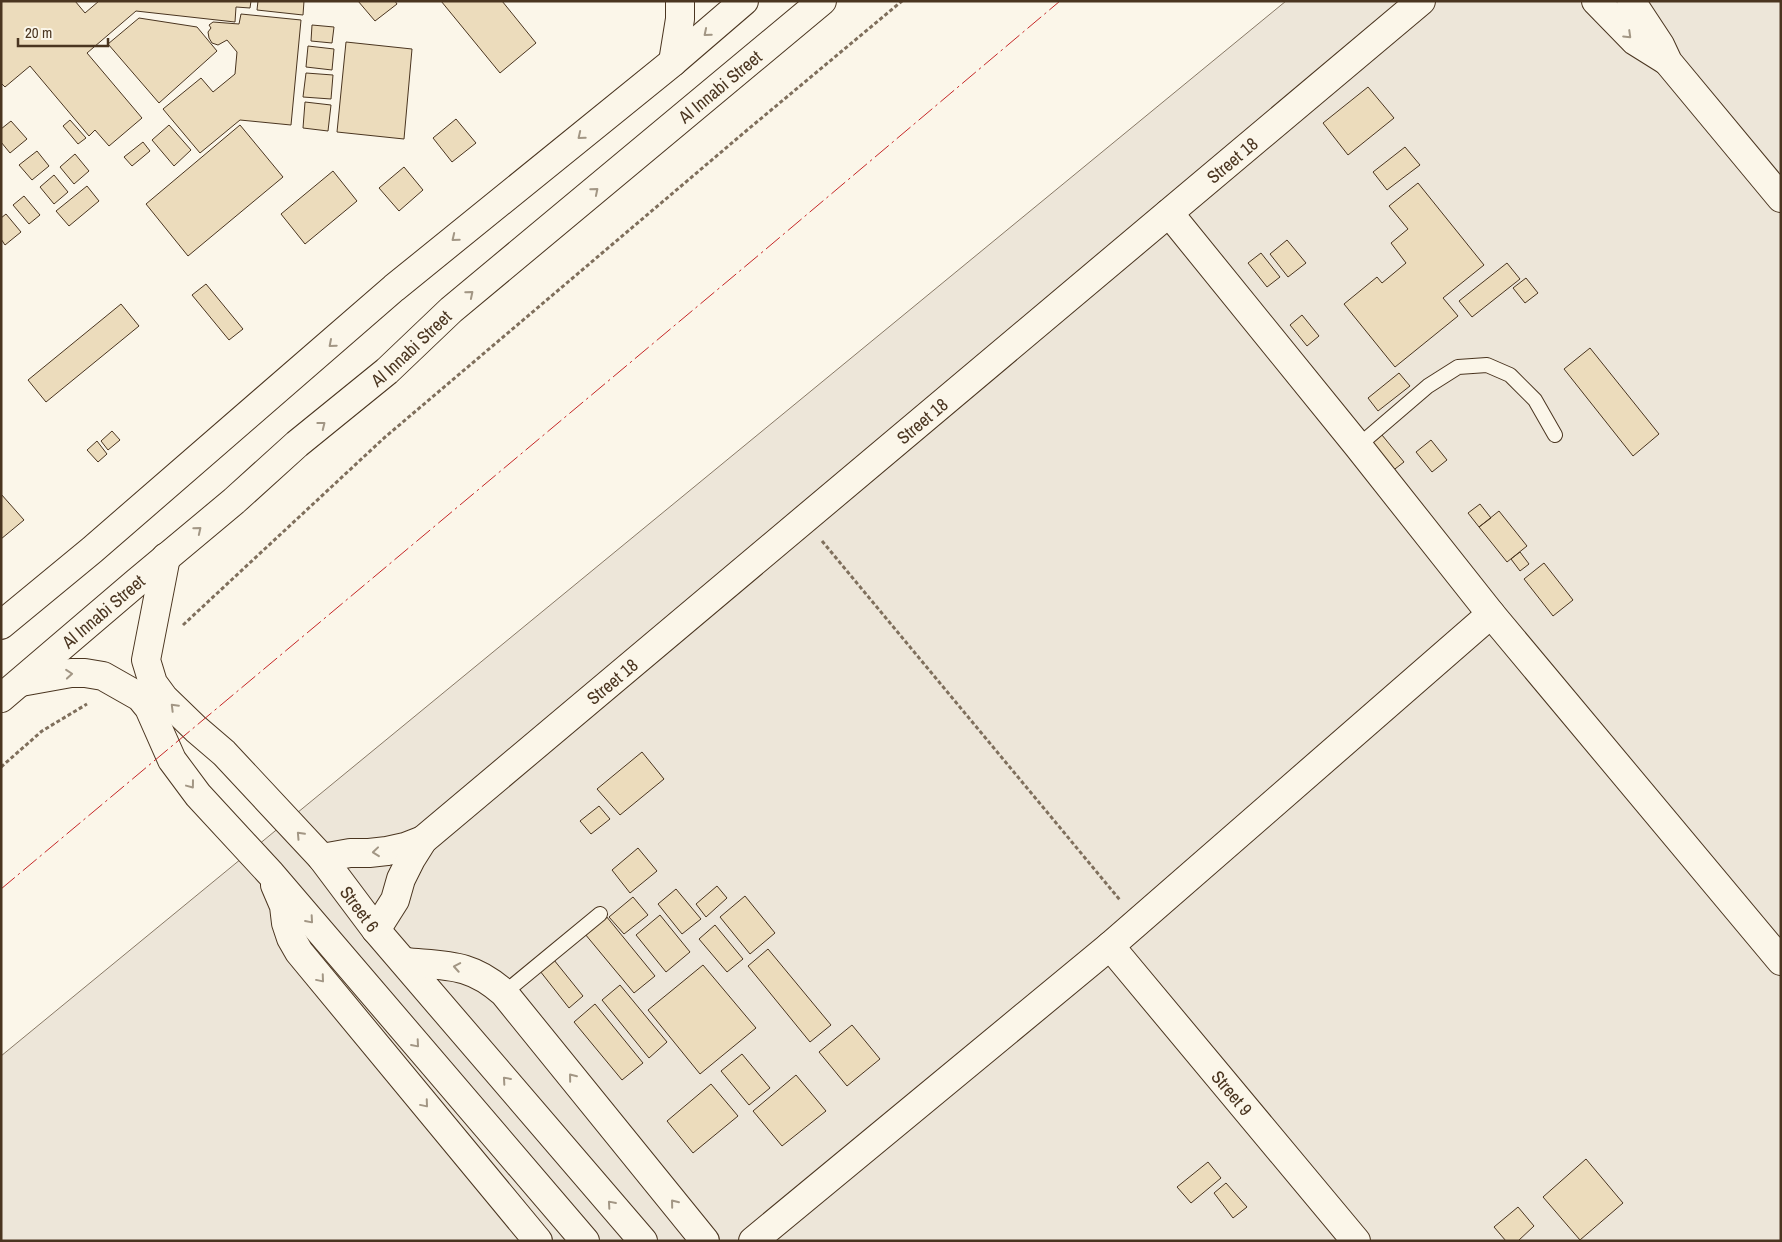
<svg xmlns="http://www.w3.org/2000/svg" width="1782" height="1242" font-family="'Archivo Narrow',sans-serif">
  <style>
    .green { fill: #ede6d9; stroke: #887966 }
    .building { fill: #ecdcbc; stroke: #4a3520 }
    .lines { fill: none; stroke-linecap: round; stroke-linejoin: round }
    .lane-casing { stroke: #4a3520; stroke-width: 16 }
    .street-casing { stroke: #4a3520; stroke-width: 30 }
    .secondary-casing { stroke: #4a3520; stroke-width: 30 }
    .path { stroke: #7f6f5c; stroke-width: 3; stroke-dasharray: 4 2.5; stroke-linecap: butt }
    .lane { stroke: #fbf6e9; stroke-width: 14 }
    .street { stroke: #fbf6e9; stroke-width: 28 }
    .secondary { stroke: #fbf6e9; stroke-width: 28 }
    .power { stroke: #c62828; stroke-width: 1; stroke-dasharray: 18 4 2.5 4; stroke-linecap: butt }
    .oneway { stroke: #a29684 }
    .labels { text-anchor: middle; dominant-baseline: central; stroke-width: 4; stroke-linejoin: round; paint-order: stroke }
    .street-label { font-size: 18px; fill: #4a3520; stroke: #fbf6e9 }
  </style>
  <rect width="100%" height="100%" fill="#fbf6e9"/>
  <path class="green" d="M1286,1H1781V1241H1V1056Z"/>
  <path class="building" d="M1,1H75L85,13L99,1H251L250,8L236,7L235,22L136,11L87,53L142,118L109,146L95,130L89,136L30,66L5,87L1,83Z
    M258,1H304L303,15L257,10Z
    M358,1H395L397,4L375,21Z
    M441,1H502L536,43L500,73Z
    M241,14L301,20L291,125L240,120L200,153L163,109L201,78L213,92L235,74L237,52L227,40L218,45L212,43L209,38L208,32L211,28L209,25L213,22L239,24Z
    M139,18L197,27L217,51L159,103L108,44Z
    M312,25L334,27L332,43L311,41Z
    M346,42L412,49L404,139L337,132Z
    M308,46L334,49L332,70L306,67Z
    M306,73L333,75L331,99L303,97Z
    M1368,87L1394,118L1348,155L1323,123Z
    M305,102L331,105L328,131L303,128Z
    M456,119L476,143L452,162L433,138Z
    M70,120L86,138L78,144L63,126Z
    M11,121L27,139L10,153L1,142V129Z
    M169,125L191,150L174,166L152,140Z
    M240,125L283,177L188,256L146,204Z
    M143,142L150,151L132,166L124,157Z
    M1405,147L1420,165L1387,190L1373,172Z
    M37,151L49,166L32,180L19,165Z
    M75,154L89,171L74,184L60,167Z
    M404,167L423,190L399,211L379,188Z
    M333,171L357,201L305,244L281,214Z
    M54,175L68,192L54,204L40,187Z
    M1418,183L1484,265L1443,298L1458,316L1395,367L1344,304L1377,277L1382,283L1406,263L1391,243L1408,229L1389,206Z
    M87,186L99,201L69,226L56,211Z
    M24,196L40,215L29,224L13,205Z
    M6,214L21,232L5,245L1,239V218Z
    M1287,240L1306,263L1288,277L1270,254Z
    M1261,253L1280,277L1267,287L1248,263Z
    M1507,263L1520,279L1472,317L1459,301Z
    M1526,278L1538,293L1525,303L1513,288Z
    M206,284L243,329L229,340L192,295Z
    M121,304L139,326L46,402L28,380Z
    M1302,315L1319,336L1307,346L1290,325Z
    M1590,348L1659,434L1633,456L1564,369Z
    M1399,373L1410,386L1378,411L1368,398Z
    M112,431L120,440L108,450L101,441Z
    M1382,435L1404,462L1391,472L1370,445Z
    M1431,440L1447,460L1432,472L1416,452Z
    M97,441L107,454L98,462L87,450Z
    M1,494L24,520L1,539Z
    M1480,504L1491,518L1479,527L1468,513Z
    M1499,511L1527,546L1507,562L1479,527Z
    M1520,552L1529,564L1520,571L1511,559Z
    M1544,563L1573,600L1553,616L1524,579Z
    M642,752L664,779L620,815L597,789Z
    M599,806L610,819L591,834L580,821Z
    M638,848L657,871L630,893L612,870Z
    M717,886L727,898L706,917L696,904Z
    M676,889L701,919L682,934L658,904Z
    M745,896L775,933L750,954L720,917Z
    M633,897L648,915L624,934L609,917Z
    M660,915L690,952L666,972L636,935Z
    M606,916L655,976L634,993L585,934Z
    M715,925L743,959L727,972L699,939Z
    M768,949L831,1025L810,1042L748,966Z
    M554,960L583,996L569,1008L540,971Z
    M703,965L756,1028L700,1074L648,1010Z
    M620,985L667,1042L649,1058L602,1000Z
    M595,1004L643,1063L622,1080L574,1022Z
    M852,1025L880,1059L847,1086L819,1052Z
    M742,1054L770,1088L749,1105L721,1071Z
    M796,1075L826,1111L782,1146L753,1111Z
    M711,1084L738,1116L693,1153L667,1121Z
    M1586,1159L1623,1203L1580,1240L1543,1197Z
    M1208,1162L1221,1178L1191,1203L1177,1187Z
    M1226,1183L1247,1207L1233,1218L1214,1193Z
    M1518,1207L1534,1226L1518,1241H1506L1494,1227Z"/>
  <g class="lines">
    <defs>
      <path id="lane" d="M1358,446L1428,386L1458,367L1487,365L1510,375L1535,400L1555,435
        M504,993L600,914"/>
      <g id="street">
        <path d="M1596,1L1635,41L1667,61"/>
        <path d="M1631,1L1660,45L1668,62L1781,198"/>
        <path d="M673,62L680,19V1"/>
        <path d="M1169,213L1358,446L1491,614L1781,961"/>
        <path id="s1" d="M166,557L146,660L153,683L164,698L196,729L224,753L322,858L376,930L643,1241"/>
        <path d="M21,682L71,673H85L103,676L140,697L149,708L172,760L198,795L271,874L585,1241"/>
        <path d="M322,858L350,853H369L387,851L405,847L423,840"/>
        <path d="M275,885L284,906L286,923L291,938L299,952L538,1241"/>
        <path id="s2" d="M376,930L395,900L401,879L411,859L423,840L1421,1"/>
        <path id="s3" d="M1110,946L1356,1241"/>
        <path d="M405,962C447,966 471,963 504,993L705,1241"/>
        <path d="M753,1241L1110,946L1491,614"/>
      </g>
      <g id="secondary">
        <path d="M1,625L92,550L394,288L673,62L744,1"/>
        <path id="s4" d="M1,698L137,582L234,501L297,444L387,371L451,310L822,1"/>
      </g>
    </defs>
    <use href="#lane" class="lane-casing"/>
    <use href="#street" class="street-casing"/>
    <use href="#secondary" class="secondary-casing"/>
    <path class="path" d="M822,541L1120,900
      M183,625L384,438L746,131L902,1
      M1,767L42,731L87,704"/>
    <use href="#lane" class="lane"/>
    <use href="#street" class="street"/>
    <use href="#secondary" class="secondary"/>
    <path class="power" d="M1,889L766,249L1060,1"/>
  </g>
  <defs><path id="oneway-chevron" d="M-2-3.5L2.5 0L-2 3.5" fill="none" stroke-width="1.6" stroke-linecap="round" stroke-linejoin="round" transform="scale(1.25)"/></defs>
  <g class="oneway">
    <use href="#oneway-chevron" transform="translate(707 33) rotate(140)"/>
    <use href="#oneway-chevron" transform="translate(1628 35) rotate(44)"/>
    <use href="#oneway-chevron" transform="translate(581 136) rotate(141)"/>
    <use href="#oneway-chevron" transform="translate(595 191) rotate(-40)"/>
    <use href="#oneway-chevron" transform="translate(455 238) rotate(141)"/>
    <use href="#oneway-chevron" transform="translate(470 294) rotate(-40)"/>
    <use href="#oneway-chevron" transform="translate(332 344) rotate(139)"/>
    <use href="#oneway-chevron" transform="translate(322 425) rotate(-38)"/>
    <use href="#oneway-chevron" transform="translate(198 530) rotate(-39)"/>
    <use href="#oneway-chevron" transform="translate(69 674) rotate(-5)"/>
    <use href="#oneway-chevron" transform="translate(174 707) rotate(-135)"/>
    <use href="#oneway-chevron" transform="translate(191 785) rotate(53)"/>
    <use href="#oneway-chevron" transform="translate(300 835) rotate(-133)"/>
    <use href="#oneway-chevron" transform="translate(376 852) rotate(174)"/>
    <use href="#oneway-chevron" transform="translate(310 920) rotate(49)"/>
    <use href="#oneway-chevron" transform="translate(457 967) rotate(-170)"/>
    <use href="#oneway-chevron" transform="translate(321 979) rotate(50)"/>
    <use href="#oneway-chevron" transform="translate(416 1044) rotate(49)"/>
    <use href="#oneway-chevron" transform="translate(572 1077) rotate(-129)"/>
    <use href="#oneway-chevron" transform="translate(506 1080) rotate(-131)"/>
    <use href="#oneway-chevron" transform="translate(425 1104) rotate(50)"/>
    <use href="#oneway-chevron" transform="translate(674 1203) rotate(-129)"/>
    <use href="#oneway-chevron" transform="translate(611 1204) rotate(-131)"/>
  </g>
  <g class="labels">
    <g class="street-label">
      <text stroke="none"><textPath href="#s4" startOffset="944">Al Innabi Street</textPath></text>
      <text stroke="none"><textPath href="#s2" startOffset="1159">Street 18</textPath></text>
      <text stroke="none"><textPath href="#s4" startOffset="539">Al Innabi Street</textPath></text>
      <text stroke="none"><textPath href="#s2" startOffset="754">Street 18</textPath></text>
      <text stroke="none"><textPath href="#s4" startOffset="134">Al Innabi Street</textPath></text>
      <text stroke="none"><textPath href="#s2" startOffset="349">Street 18</textPath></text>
      <text stroke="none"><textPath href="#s1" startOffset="436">Street 6</textPath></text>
      <text stroke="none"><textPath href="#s3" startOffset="191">Street 9</textPath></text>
    </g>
  </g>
  <rect width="1782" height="1242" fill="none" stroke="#4a3520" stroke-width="5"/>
  <path d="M18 38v8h90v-8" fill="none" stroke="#4a3520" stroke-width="2.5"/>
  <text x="25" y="38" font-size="15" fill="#4a3520" stroke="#fbf6e9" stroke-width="4" paint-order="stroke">20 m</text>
</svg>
